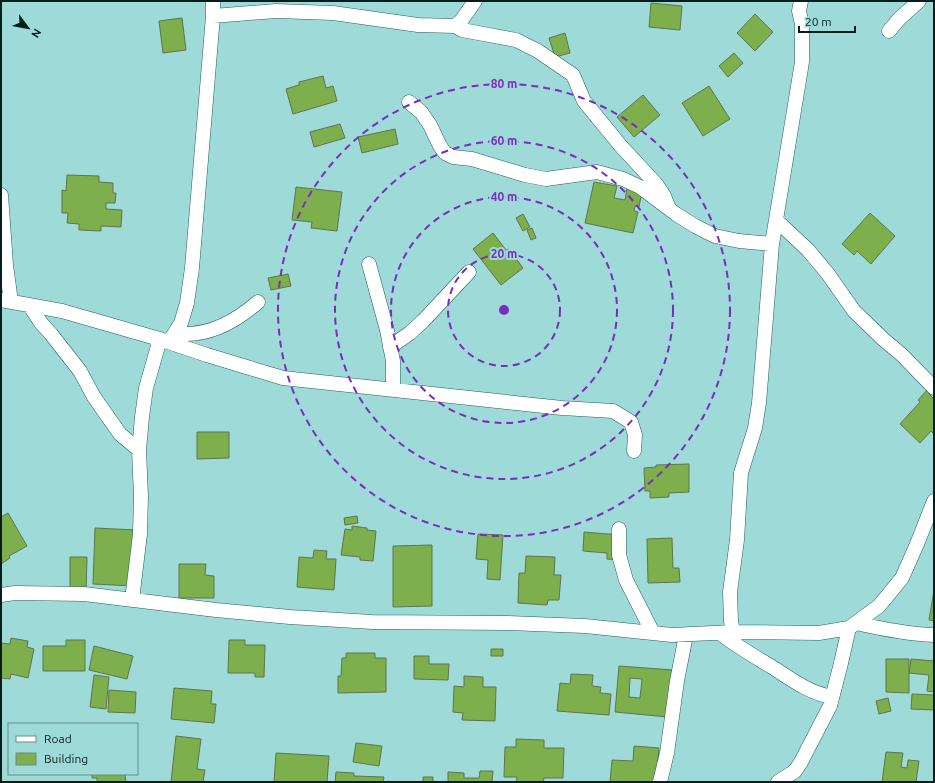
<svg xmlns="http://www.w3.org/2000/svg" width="935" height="783" font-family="Ubuntu,sans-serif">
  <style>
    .building { fill: #7daf4c; stroke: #60744f; fill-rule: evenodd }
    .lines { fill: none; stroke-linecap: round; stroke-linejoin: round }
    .street-casing { stroke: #235f5c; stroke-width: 15 }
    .street { stroke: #fff; stroke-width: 14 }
    .ring { fill: none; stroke: #7b2cbf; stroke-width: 2; stroke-dasharray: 7 5 }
    .centre { fill: #7b2cbf; stroke: #9edad7; stroke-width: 2 }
    .ring-label { font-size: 12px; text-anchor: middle; font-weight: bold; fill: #7b2cbf; stroke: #9edad7; stroke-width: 4; stroke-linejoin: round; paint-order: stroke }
  </style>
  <rect width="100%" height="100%" fill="#9edad7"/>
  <path class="building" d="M651,3L682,6L680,30L649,27Z
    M755,14L773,32L755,51L737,33Z
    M182,18L186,50L163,53L159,21Z
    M565,33L570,53L555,57L549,38Z
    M734,53L743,63L728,77L719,66Z
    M323,76L326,88L333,86L337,101L293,114L286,89L299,85V82Z
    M709,86L730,119L703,136L682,103Z
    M643,95L660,115L634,137L617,117Z
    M340,124L345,138L314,147L310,132Z
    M395,129L398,144L362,153L358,137Z
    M67,175L99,176V182L113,183V193H116L115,203H106V209L122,210L121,227L101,226V231L79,230V224L67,223L68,213H62V190L66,191Z
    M594,182L617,186L614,198L625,200L627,188L642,191L639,207L635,206L634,211L638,212L633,233L585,223Z
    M296,187L342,192L337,231L311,228L312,222L292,220Z
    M870,213L895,236L871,264L857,251L854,255L842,244Z
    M523,214L530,227L523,231L516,218Z
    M532,228L536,238L531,240L527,230Z
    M493,233L506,250L509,249L523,268L501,285L473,249Z
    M288,274L291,286L271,290L268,278Z
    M927,390L930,393L929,394L934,399V434L931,431L920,443L900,424L920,402L918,400Z
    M197,432H229V458L197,459Z
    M689,464V492L669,493V497L650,498V491H645L644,468L656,467V465Z
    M8,513L27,546L9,556L10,558L1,564V517Z
    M357,516L358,523L345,525L344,518Z
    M352,526L367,528V530L376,531L373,561L360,560V557L341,555L345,529L352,530Z
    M95,528L137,530L134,586L93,584Z
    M584,532L620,535L619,560L607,559V553L583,551Z
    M478,534L503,535L500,580L487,579L488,560L476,559Z
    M672,538L673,568H679L680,582L648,583L647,539Z
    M432,545V606L393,607V546Z
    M314,550L327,551L326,559H336L334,590L297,587L299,557L313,558Z
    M526,556L555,557L554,575H561L559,600H548L547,605L518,603L519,573H525Z
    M70,557H87L86,593H70Z
    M179,564H206L205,575L214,576V598H179Z
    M934,590V621L929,620Z
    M11,638L28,641L27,647L34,649L28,678L11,674L10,679L1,678V643L10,644Z
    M66,640H85V671H43V646H66Z
    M229,640H245V645H265L264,677H255V673H228Z
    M94,646L133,656L127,679L89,670Z
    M491,649H503V656H491Z
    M346,653H375V658H386V692L338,693V676H341L342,658H346Z
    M414,656H429V664H449L448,680L414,679Z
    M886,659H909V693L886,692Z
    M911,659L934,661V692L927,691L929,675L909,673Z
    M619,666L673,670L668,717L615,712ZM630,678L642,679L640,698L629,697Z
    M571,674L593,675L592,686L601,687L600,693L611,694L609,715L557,711L560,683L570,684Z
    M94,675L109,677L106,709L90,707Z
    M464,676L483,677V687H496L495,721L462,720L463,713L453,712L454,686L464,687Z
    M174,688L212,691L211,704H216L214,723L171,719Z
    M109,690L136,692L135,713L108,712Z
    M912,694L934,695V710L911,709Z
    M888,698L891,711L879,714L876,701Z
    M176,736L201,739L197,769L205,770L203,782H171Z
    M516,739L544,740V748H564L563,778H544L543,782H516L517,777H504L505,747H516Z
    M356,743L382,746L379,766L353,762Z
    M634,746L659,748L656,782H610L612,760L633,761Z
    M886,752L903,753L901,767L907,768L908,760L919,761L916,782H882Z
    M276,753L329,756L327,782H274Z
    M480,771H493L492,782H448V772L464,773V778H479Z
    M336,772L354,773V776L384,777L383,782H335Z
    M92,774H125L126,782H97V778H92Z
    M423,777H433V782H423Z"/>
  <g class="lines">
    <defs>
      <path id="street" d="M213,16L276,11L333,13L418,25L455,26L461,21L475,1
        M455,26L462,30L516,40L538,51L573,75L584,101L620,145L656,184L664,196L668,206
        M889,31L899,19L919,1
        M409,102L421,112L430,125L440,146L445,153L453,157L472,159L525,175L546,179L597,172L623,179L640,187L676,214L695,226L715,236L739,241L772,244
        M1,195L6,265L11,302
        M776,220L808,250L828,274L854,311L883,339L902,355L934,388
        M369,264L387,330L393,361V390
        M1,300L62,311L156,338L207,355L283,378L562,408L613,411L631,422L635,435L634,451
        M30,306L41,323L51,334L80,371L94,397L120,434L139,450
        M175,333C207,338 235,322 258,302
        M169,342L181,323L187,303L192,268L213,16V1
        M390,347L410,333L423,321L469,272
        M619,529V555L626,580L653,633
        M1,595L15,593L84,594L216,610L290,617L372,622L507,623L585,626L672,635L733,632L819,633L849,628L879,606L902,578L917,544L934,501
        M132,600L140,534L141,496L139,450L142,417L146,388L160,339
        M856,623C882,629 907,634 934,635
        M733,632L731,621L730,592L737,540L741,473L755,428L759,403L772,244L802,62V24L799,11L801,1
        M720,633C736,646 754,656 772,667C791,679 809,693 832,697
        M660,782L667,753L677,681L686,635
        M778,782L795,771L801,762L830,706L841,663L849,628"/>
    </defs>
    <use href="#street" class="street-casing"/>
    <use href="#street" class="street"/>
  </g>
  <g class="ring">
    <circle cx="504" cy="310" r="56"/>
    <circle cx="504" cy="310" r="113"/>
    <circle cx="504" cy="310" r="169"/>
    <circle cx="504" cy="310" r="226"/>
  </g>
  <circle cx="504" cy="310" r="6" class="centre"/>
  <g class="ring-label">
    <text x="504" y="88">80 m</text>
    <text x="504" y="145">60 m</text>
    <text x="504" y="201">40 m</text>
    <text x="504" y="258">20 m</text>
  </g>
  <rect width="935" height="783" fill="none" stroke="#051d1c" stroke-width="4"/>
  <rect x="8" y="723" width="130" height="52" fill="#9edad7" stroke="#618e8c"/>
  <rect x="16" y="736" width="20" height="6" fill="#ffffff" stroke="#618e8c"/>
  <text x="44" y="743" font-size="12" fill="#051d1c">Road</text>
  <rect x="16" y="753" width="20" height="12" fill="#7daf4c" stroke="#618e8c"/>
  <text x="44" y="763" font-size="12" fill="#051d1c">Building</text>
  <g transform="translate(28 28) rotate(122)" stroke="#9edad7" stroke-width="3" paint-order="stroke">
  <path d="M0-3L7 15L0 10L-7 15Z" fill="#051d1c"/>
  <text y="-6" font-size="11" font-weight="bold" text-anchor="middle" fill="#051d1c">N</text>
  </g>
  <path d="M799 26v6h56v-6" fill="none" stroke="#051d1c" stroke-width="2"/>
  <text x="805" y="26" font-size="12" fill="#051d1c" stroke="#9edad7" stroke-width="3" paint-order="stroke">20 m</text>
</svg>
